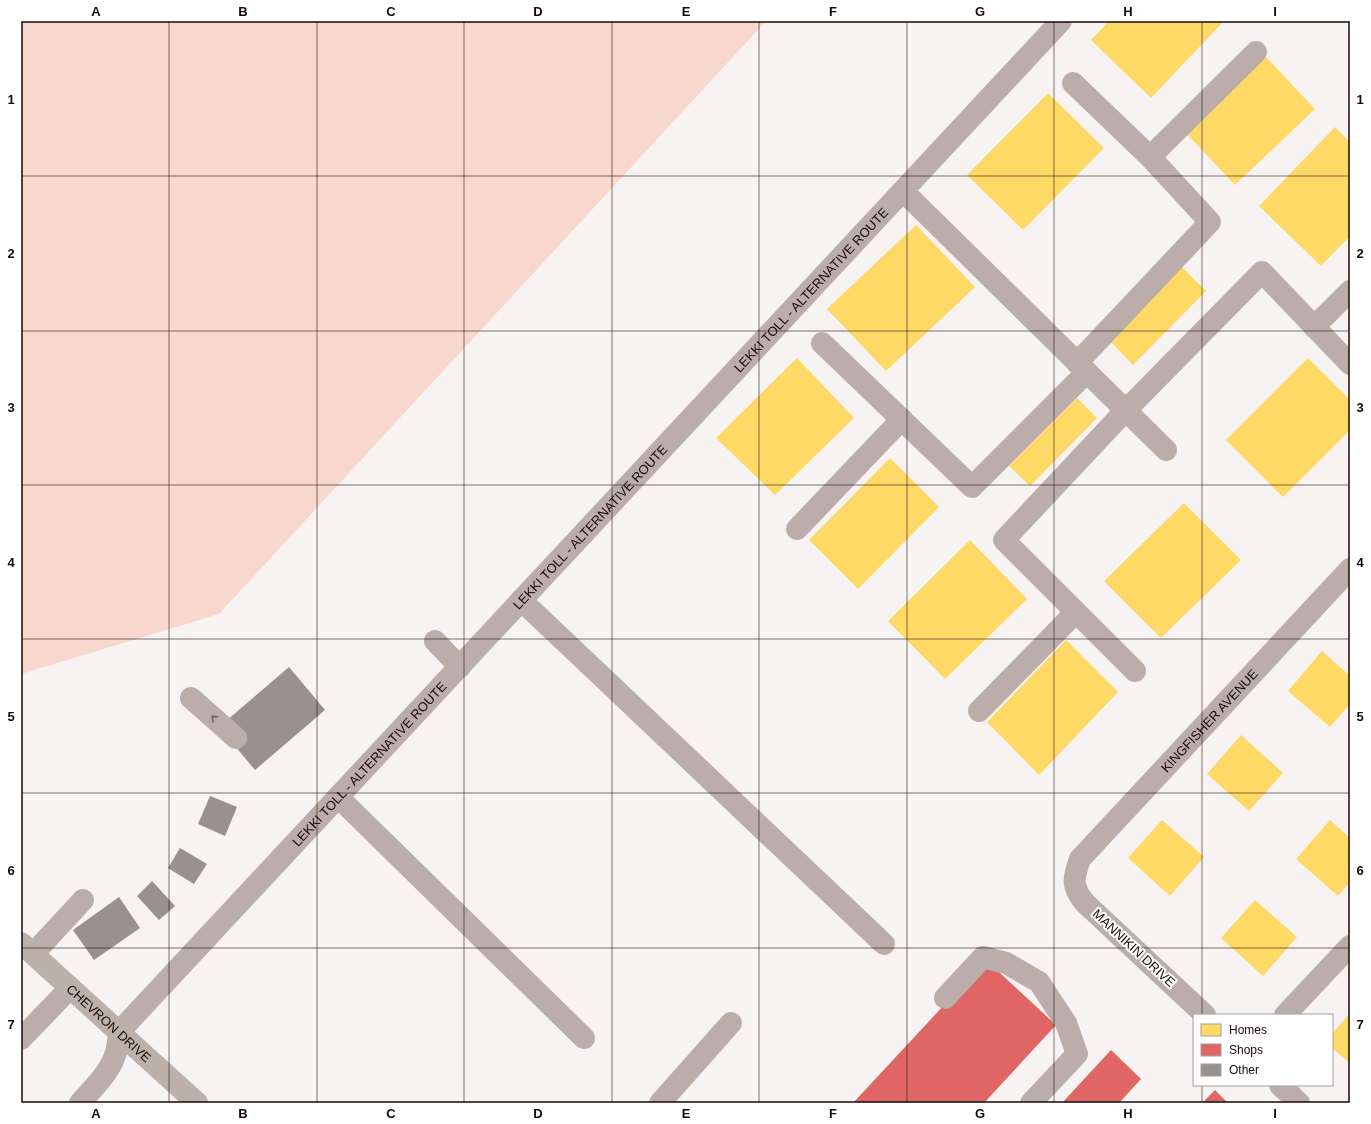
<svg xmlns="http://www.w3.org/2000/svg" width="1371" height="1124" font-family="Arial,sans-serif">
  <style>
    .green { fill: #f8d8cc }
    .homes { fill: #ffd966 }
    .shops { fill: #e06666 }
    .building { fill: #98918e }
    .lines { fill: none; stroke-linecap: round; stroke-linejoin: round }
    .minor { stroke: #bbaeaa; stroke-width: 22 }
    .major { stroke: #bcb0ab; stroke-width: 22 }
    .oneway { stroke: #716460 }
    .grid { fill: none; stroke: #160a06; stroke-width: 1; stroke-opacity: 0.55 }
    .labels { text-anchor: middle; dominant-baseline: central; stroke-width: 4; stroke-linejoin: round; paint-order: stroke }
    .street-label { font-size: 13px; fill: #160a06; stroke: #fff }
    .neatline { fill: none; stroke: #160a06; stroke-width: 1.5 }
    .grid-label { font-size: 13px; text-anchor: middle; font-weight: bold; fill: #160a06 }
  </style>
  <rect width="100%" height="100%" fill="#f7f3f2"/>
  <path class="green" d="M21,21H766L219,614L21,674Z"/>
  <path class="homes" d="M1109,21H1224L1151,98L1091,40Z
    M1266,57L1315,109L1235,185L1186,133Z
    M1048,93L1104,148L1023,230L967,175Z
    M1335,127L1350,142V236L1321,266L1259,206Z
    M916,225L975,287L886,371L827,309Z
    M1182,267L1206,291L1133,365L1109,340Z
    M797,358L854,418L775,495L716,438Z
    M1308,358L1350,400V430L1283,497L1226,440Z
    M1077,398L1097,418L1030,486L1009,466Z
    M890,458L939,507L858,589L809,540Z
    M1184,503L1241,560L1161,638L1104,581Z
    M970,540L1027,599L945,679L888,621Z
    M1066,640L1118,692L1039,775L987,722Z
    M1322,651L1350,676V704L1330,727L1288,691Z
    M1241,735L1283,773L1249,811L1207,774Z
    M1162,820L1204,857L1170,896L1128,858Z
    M1330,820L1350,838V882L1338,896L1296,859Z
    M1255,900L1297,937L1263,976L1221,938Z
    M1350,1013V1063L1332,1048V1034Z"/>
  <path class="shops" d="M986,960L1056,1025L984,1103H853Z
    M1111,1050L1141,1079L1119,1103H1062Z
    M1215,1090L1228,1103H1202Z"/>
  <path class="building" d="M289,667L325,710L255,770L219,727Z
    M210,796L237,807L225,836L198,824Z
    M180,848L207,864L194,884L168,868Z
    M152,881L175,906L159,920L137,896Z
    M119,897L140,928L94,960L73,930Z"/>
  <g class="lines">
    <g class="minor">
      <path d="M1073,83L1150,157L1210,222L1077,363"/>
      <path d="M1150,157L1256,52"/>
      <path d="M903,191L1166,450"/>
      <path d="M1314,327L1350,291"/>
      <path d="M822,343L972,487L1087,372"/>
      <path d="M797,529L902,419"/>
      <path d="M521,600L884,944"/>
      <path d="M435,641L460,667"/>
      <path d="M1135,671L1004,540L1125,411L1262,272L1350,364"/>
      <path d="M191,698L236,738"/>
      <path d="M979,711L1076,612"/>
      <path d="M338,797L584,1038"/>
      <path d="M33,954L83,900"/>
      <path d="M945,998L983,957L1006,963L1039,982L1066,1023L1077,1054L1031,1103"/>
      <path id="s1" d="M1205,1015L1085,903C1071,886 1073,879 1080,859L1350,569"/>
      <path d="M1285,1015L1350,946"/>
      <path d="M21,1039L70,988"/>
      <path d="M1280,1085L1299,1103"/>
      <path id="s2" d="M80,1103C94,1087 113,1070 117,1048C118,1042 119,1037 119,1032L1061,21"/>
      <path d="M660,1103L731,1023"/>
    </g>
    <path class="major" id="s3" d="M21,943L197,1103"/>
  </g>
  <defs><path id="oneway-chevron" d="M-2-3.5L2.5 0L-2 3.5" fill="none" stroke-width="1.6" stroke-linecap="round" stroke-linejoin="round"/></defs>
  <use class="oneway" href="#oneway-chevron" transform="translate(214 718) rotate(-138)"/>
  <path class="grid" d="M169,21V1103M317,21V1103M464,21V1103M612,21V1103M759,21V1103M907,21V1103M1054,21V1103M1202,21V1015M21,176H1350M21,331H1350M21,485H1350M21,639H1350M21,793H1350M21,948H1350M1202,1085V1103"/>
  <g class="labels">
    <g class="street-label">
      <text stroke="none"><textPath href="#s2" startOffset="1098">LEKKI TOLL - ALTERNATIVE ROUTE</textPath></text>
      <text stroke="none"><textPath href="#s2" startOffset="774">LEKKI TOLL - ALTERNATIVE ROUTE</textPath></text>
      <text stroke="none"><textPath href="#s1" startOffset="401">KINGFISHER AVENUE</textPath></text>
      <text stroke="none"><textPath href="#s2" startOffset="450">LEKKI TOLL - ALTERNATIVE ROUTE</textPath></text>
      <text transform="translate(1134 948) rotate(43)">MANNIKIN DRIVE</text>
      <text stroke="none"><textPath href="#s3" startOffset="119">CHEVRON DRIVE</textPath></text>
    </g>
  </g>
  <rect width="1371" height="1124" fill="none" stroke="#ffffff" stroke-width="44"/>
  <rect x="1193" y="1014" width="140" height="72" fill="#ffffff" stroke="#a29d9b"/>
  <rect x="1201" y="1024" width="20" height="12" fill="#ffd966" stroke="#a29d9b"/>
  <text x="1229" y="1034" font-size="12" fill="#160a06">Homes</text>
  <rect x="1201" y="1044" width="20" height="12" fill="#e06666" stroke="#a29d9b"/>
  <text x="1229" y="1054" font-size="12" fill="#160a06">Shops</text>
  <rect x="1201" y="1064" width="20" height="12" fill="#98918e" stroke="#a29d9b"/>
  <text x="1229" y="1074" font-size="12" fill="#160a06">Other</text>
  <rect x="22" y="22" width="1327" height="1080" class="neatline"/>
  <g class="grid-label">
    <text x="96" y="16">A</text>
    <text x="243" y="16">B</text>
    <text x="391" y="16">C</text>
    <text x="538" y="16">D</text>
    <text x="686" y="16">E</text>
    <text x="833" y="16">F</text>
    <text x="980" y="16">G</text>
    <text x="1128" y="16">H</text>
    <text x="1275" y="16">I</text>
    <text x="11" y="104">1</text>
    <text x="1360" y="104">1</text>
    <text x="11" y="258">2</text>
    <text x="1360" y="258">2</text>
    <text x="11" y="412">3</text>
    <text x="1360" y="412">3</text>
    <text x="11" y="567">4</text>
    <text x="1360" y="567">4</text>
    <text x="11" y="721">5</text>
    <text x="1360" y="721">5</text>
    <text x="11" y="875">6</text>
    <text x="1360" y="875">6</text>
    <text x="11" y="1029">7</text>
    <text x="1360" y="1029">7</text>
    <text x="96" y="1118">A</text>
    <text x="243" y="1118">B</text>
    <text x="391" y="1118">C</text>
    <text x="538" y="1118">D</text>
    <text x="686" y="1118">E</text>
    <text x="833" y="1118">F</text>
    <text x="980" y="1118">G</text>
    <text x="1128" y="1118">H</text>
    <text x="1275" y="1118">I</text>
  </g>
</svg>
